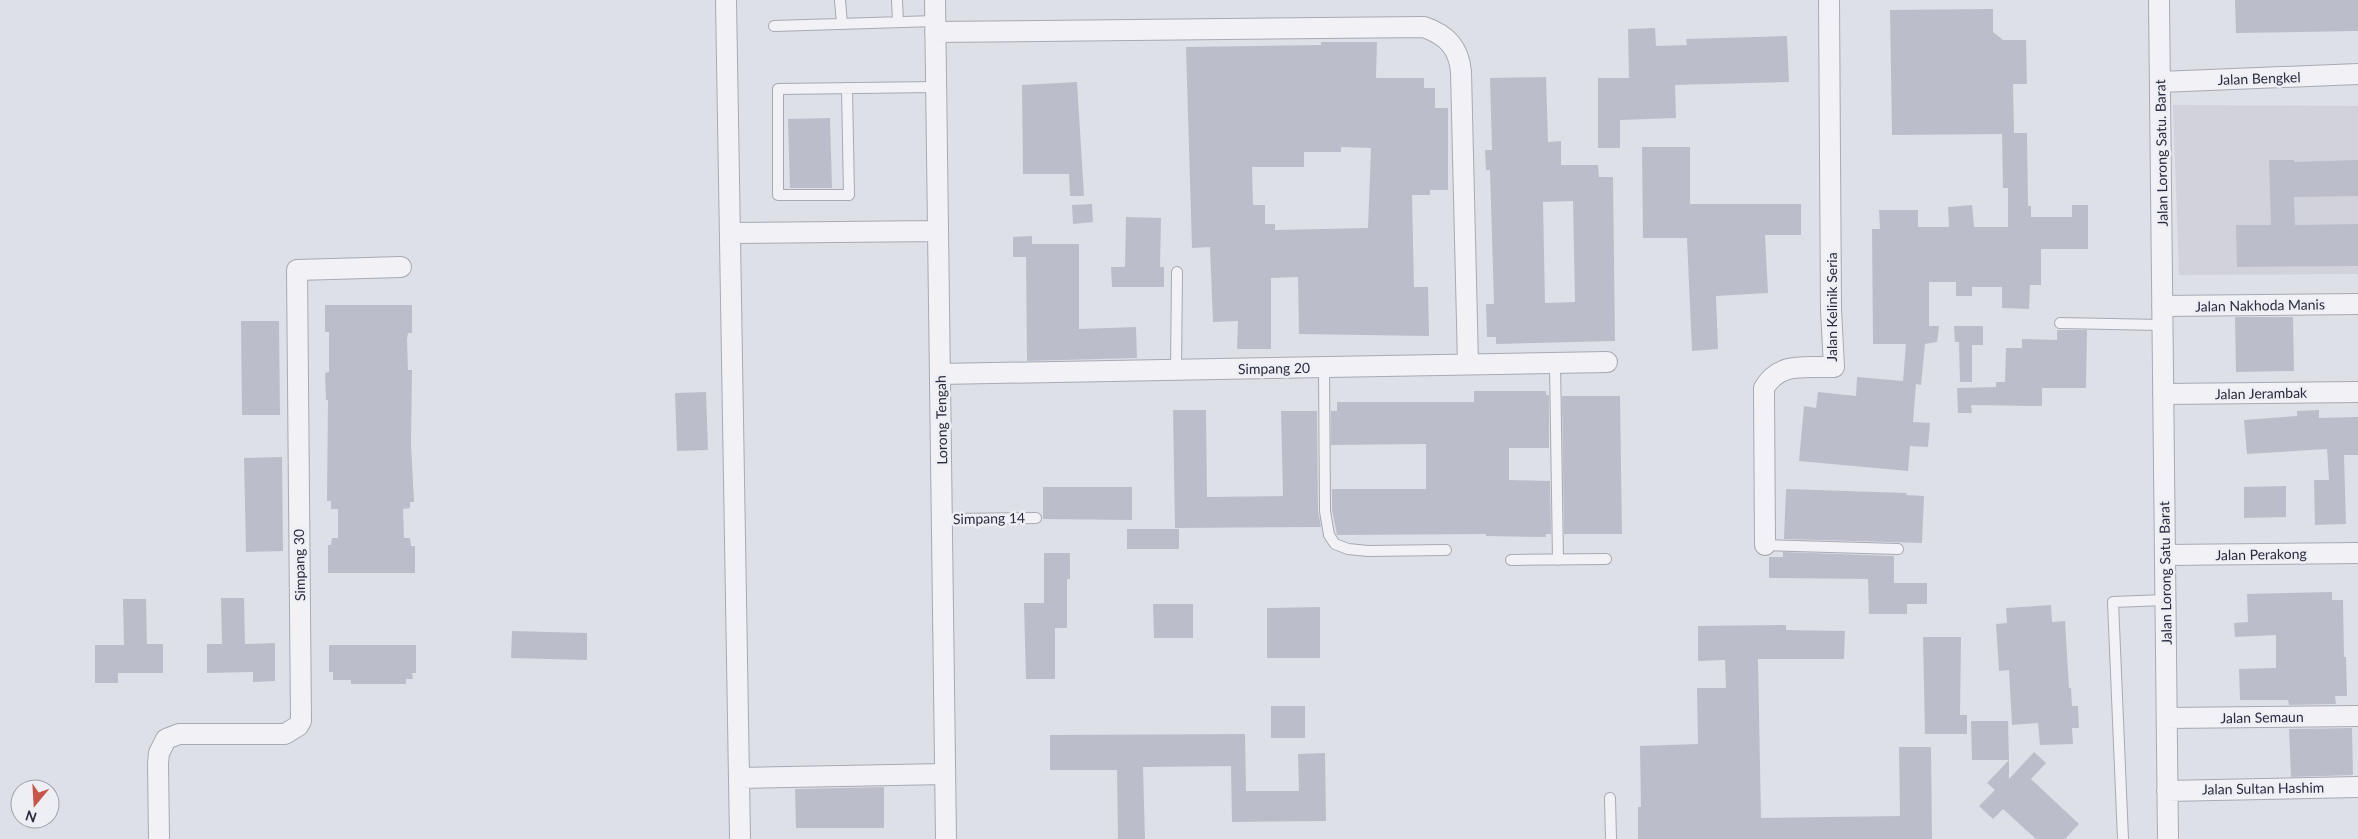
<svg xmlns="http://www.w3.org/2000/svg" width="2358" height="839" font-family="Lato,sans-serif">
  <style>
    .built { fill: #d1d2dc }
    .building { fill: #bcbdca; fill-rule: evenodd }
    .lines { fill: none; stroke-linecap: round; stroke-linejoin: round }
    .lane-casing { stroke: #a7a9b4; stroke-width: 12 }
    .street-casing { stroke: #a7a9b4; stroke-width: 22 }
    .lane { stroke: #f1f1f6; stroke-width: 10 }
    .street { stroke: #f1f1f6; stroke-width: 20 }
    .labels { text-anchor: middle; dominant-baseline: central; stroke-width: 5; stroke-linejoin: round; paint-order: stroke }
    .street-label { font-size: 14px; fill: #282a3d; stroke: #eeeff5 }
  </style>
  <rect width="100%" height="100%" fill="#dee0e7"/>
  <path class="built" d="M2173,105L2358,106V274L2179,275Z"/>
  <path class="building" d="M2235,0H2358V31L2236,33Z
    M1993,9V32L2003,40H2026L2027,84H2013L2014,133H2027L2028,206H2031V217H2072V205H2088V249H2041V285H2030L2029,309L2002,308V287H1972V296H1956V282H1929V326H1939L1937,342L1925,344L1921,385L1916,384L1913,422L1930,423L1928,447L1910,446L1908,471L1799,461L1804,406L1816,408L1818,392L1856,396L1857,377L1903,381L1906,344H1873L1872,229H1880L1879,210H1918V227H1949L1948,207L1972,205L1974,227H2008V188H2003L2002,134L1892,135L1890,10Z
    M1655,28L1656,46L1687,45L1686,39L1787,36L1789,82L1675,85L1676,118L1620,120V148H1598V78H1629L1628,29Z
    M1321,42H1377L1376,78H1424V88H1435V108H1448V190H1430V195H1412L1414,287H1428L1429,336L1299,334L1298,277L1271,278V349H1237L1238,321L1213,322L1210,247L1192,248L1186,47L1321,45ZM1341,147L1371,148L1368,228L1275,230V224H1265V205H1253L1252,167H1304V152H1341Z
    M1546,77L1548,142L1561,141V165H1598L1599,177H1613L1615,341L1496,344V337H1487L1486,304H1494L1490,170H1486L1485,150H1492L1490,78ZM1573,201L1575,302L1545,303L1543,202Z
    M1077,82L1084,196H1070L1069,174H1023L1022,85Z
    M830,118L832,188H790L788,119Z
    M1642,147H1690V204H1801V235H1765L1768,293L1716,296L1718,349L1692,351L1687,238H1643Z
    M2269,160H2294V162L2358,160V196L2294,197L2295,225L2358,224V266L2237,267L2236,225H2271Z
    M1092,204L1093,222L1073,224L1072,205Z
    M1126,217L1161,218L1160,267H1164V287H1112L1111,267H1125Z
    M1032,236V244H1079V329L1136,327L1137,358L1027,361L1026,257H1013V237Z
    M325,305H412V333H408L407,339L408,370H412L411,444L414,502H410V508L403,509L404,538H410L411,546H415V573H328V545H331L332,538H338V509H331V501H327L328,400H326L325,373L329,372V332H325Z
    M2235,317H2293L2294,371L2236,372Z
    M241,321H279L280,415H242Z
    M1954,326H1983V345H1972V382H1960L1959,342H1955Z
    M2057,330H2087L2086,388H2042V406L1971,405L1972,413H1958L1957,388L1996,387V382H2005L2006,348H2022V339L2057,340Z
    M1474,391H1546V395H1549V448H1509V480L1550,481L1551,534H1546V537L1486,536V534L1337,535L1332,510V489H1426V444L1331,445V411H1337V402H1474Z
    M706,392L708,450L677,451L675,393Z
    M1562,396H1620L1622,534H1564Z
    M1173,410H1206L1207,497L1283,496L1281,411H1317L1318,511L1321,527L1175,528Z
    M2319,410V418L2358,417V455H2344L2346,524L2315,525L2314,480H2329L2327,449L2247,454L2244,420L2297,416V411Z
    M282,457L283,551L246,552L244,458Z
    M2286,486V517L2244,518V487Z
    M1043,487H1132V520L1043,519Z
    M1786,489L1907,493L1906,495L1924,496L1922,543L1784,539Z
    M1127,529H1179V549H1127Z
    M1783,552L1894,556V583H1927V604H1907V614H1869L1868,579L1769,578V557H1783Z
    M1044,553H1070V579H1067V628H1055V679H1026L1024,603H1044Z
    M2332,592V600H2343L2344,657H2346L2347,696H2335L2336,704L2289,705L2288,700H2240L2239,669L2276,668V635L2235,637L2234,623L2248,622L2247,594Z
    M221,598H244L245,644L275,643V681L253,682V672L207,673V644H222Z
    M123,599H146L147,644H163V673H118V683H95V645H124Z
    M1153,604H1193V638H1154Z
    M2051,605L2052,622L2065,621L2069,688H2071L2072,706H2078L2079,728H2072L2073,744L2040,745L2038,723L2012,725L2009,670L1999,671L1996,624L2007,623L2006,608Z
    M1320,607V658H1267V608Z
    M1786,625V630L1845,631L1844,659H1758L1761,818L1900,816L1899,747H1931L1932,839H1638V807H1641L1640,746L1698,744L1697,688H1726L1725,660L1698,661V626Z
    M512,631L587,633V660L511,658Z
    M1923,637H1961L1960,715H1967V734H1925Z
    M329,645H416V673H412L413,679H406V684H351V680H333V672H329Z
    M1271,706H1305V738H1271Z
    M1971,721H2008L2009,760H1972Z
    M2352,728L2353,775L2291,777L2289,729Z
    M1245,734L1246,791H1299L1298,754L1325,753L1326,821L1232,822L1231,766L1143,767L1145,839H1118L1117,770H1050V735Z
    M2034,752L2046,763L2031,779L2079,824L2065,839H2036L2003,809L1993,819L1979,806L1995,790L1987,783L2009,760V779Z
    M884,787V828H796L795,789Z"/>
  <g class="lines">
    <defs>
      <path id="lane" d="M840,0L842,24
        M897,0L898,22
        M774,26L935,21
        M847,88L849,195H778V89L936,87
        M2060,323L2162,325
        M1555,363L1558,560
        M1324,367L1325,511L1329,535L1335,544L1348,549L1368,551L1446,550
        M1176,370L1177,272
        M942,519L1036,518
        M1765,545L1898,549
        M1511,560L1606,559
        M1610,798L1611,839
        M2123,839L2113,602L2165,600"/>
      <path id="street" d="M726,0L740,839
        M935,0L946,839
        M2159,0L2168,839
        M935,32L1424,27C1447,35 1459,48 1461,72L1468,364
        M2160,82L2358,74
        M731,233L938,231
        M2162,306L2358,304
        M940,374L1607,362
        M2163,394L2358,392
        M1765,545L1764,388C1780,361 1806,368 1834,367L1831,310L1829,0
        M2165,555L2358,553
        M2167,718L2358,716
        M740,778L945,774
        M2167,791L2358,787
        M159,839L158,763L159,753L166,739L179,734H285L298,726L301,721L297,270L401,267"/>
    </defs>
    <use href="#lane" class="lane-casing"/>
    <use href="#street" class="street-casing"/>
    <use href="#lane" class="lane"/>
    <use href="#street" class="street"/>
  </g>
  <g class="labels">
    <g class="street-label">
      <text transform="translate(2259 78) rotate(-2)">Jalan Bengkel</text>
      <text transform="translate(2161 153) rotate(-91)">Jalan Lorong Satu. Barat</text>
      <text transform="translate(2260 305) rotate(-1)">Jalan Nakhoda Manis</text>
      <text transform="translate(1831 307) rotate(-90)">Jalan Kelinik Seria</text>
      <text transform="translate(1274 368) rotate(-1)">Simpang 20</text>
      <text transform="translate(2261 393) rotate(-1)">Jalan Jerambak</text>
      <text transform="translate(941 420) rotate(-91)">Lorong Tengah</text>
      <text transform="translate(989 518) rotate(-1)">Simpang 14</text>
      <text transform="translate(2261 554) rotate(-1)">Jalan Perakong</text>
      <text transform="translate(299 565) rotate(-91)">Simpang 30</text>
      <text transform="translate(2165 573) rotate(-91)">Jalan Lorong Satu Barat</text>
      <text transform="translate(2262 717) rotate(-1)">Jalan Semaun</text>
      <text transform="translate(2263 788) rotate(-1)">Jalan Sultan Hashim</text>
    </g>
  </g>
  <g transform="translate(35 804) rotate(198)"><circle r="24" fill="#eeeff5" stroke="#9fa0ab"/>
  <path d="M0-4L9 19L0 12L-9 19Z" fill="#c85548"/>
  <text y="-8" font-size="14" font-weight="bold" text-anchor="middle" fill="#282a3d">N</text>
  </g>
</svg>
